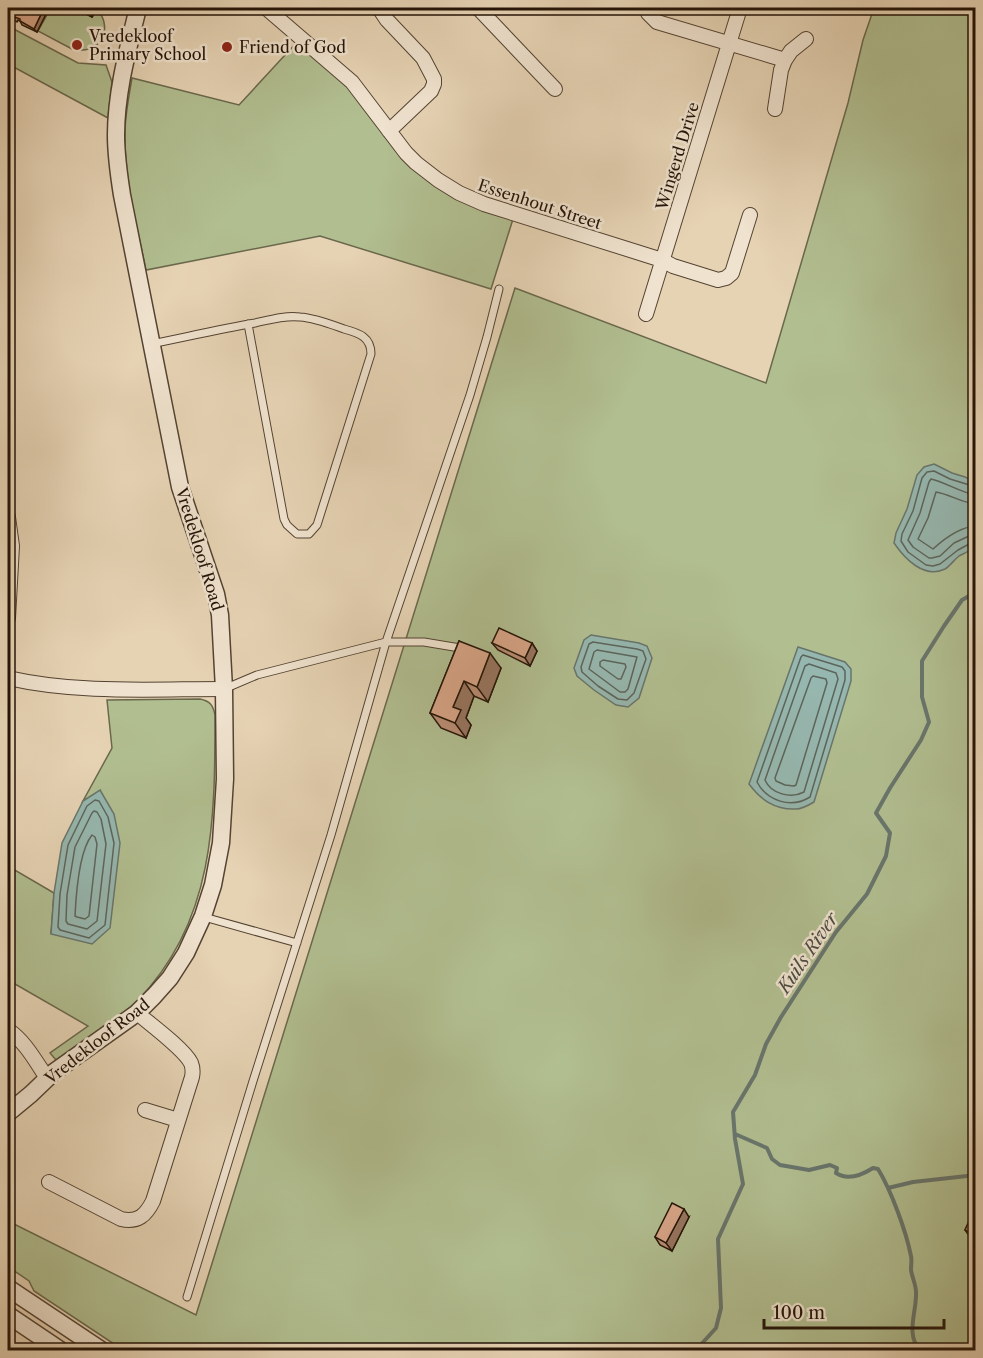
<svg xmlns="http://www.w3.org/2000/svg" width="983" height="1358" font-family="'Libre Caslon Text',serif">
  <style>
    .green { fill: #b1be90; stroke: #6a684c; stroke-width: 1.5 }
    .water { fill: #96b7af; stroke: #68756c; stroke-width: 1.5 }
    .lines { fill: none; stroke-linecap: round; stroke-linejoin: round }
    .shore { stroke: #5c655b; stroke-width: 1.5 }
    .stream { stroke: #68756c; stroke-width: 4 }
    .service-casing { stroke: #544332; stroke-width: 9 }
    .minor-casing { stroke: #544332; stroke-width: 16 }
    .tertiary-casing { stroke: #544332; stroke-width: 19 }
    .service { stroke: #efe2ce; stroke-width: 7 }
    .minor { stroke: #efe2ce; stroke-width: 14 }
    .tertiary { stroke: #efe2ce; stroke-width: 16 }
    .wall { fill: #ba8e75; stroke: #231307; stroke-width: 1.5 }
    .shaded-wall { fill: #97745f; stroke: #231307; stroke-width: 1.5 }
    .building { fill: #d8a588; stroke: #231307; stroke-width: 1.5 }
    .poi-dot { fill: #8f2418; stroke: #efe2ce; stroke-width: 2 }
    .labels { text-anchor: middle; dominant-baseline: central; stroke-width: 5; stroke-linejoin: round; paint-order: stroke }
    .poi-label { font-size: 16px; fill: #231307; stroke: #efe2ce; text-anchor: start }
    .street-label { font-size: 16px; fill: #231307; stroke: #efe2ce }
    .water-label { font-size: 18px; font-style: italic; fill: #4b4c42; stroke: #efe2ce }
  </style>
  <rect width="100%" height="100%" fill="#e6d3b4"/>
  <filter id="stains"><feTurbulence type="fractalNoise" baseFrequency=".00333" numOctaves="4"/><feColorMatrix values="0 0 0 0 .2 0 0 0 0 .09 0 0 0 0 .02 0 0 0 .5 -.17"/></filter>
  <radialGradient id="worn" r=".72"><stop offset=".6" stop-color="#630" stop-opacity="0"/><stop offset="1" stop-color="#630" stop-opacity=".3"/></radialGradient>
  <path class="green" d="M51,8H64L69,10L71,8H74L92,17L97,9C115,30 99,56 72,49L38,31Z
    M874,8H975L976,1348L974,1350H123L34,1291L29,1281L10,1268H8V1221L196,1315L515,288L766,383L848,103L863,40Z
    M8,26L78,63L106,65L112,82L108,118L8,64Z
    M297,42L344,83L359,99L387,139L404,159L513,219L491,289L320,236L146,270C137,226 124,179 125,133C125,115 129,96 132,78L239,105Z
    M200,699C210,701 213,705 215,715C215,819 215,922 137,1001C113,1024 83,1041 56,1060L50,1053L88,1026L8,980V866L54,893L51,934L100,791L83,801L112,748L107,700Z"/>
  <path class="water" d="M934,464L952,473L965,477L975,482L976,546C970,551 965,553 959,556C954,560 950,566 945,569C924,579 905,559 894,543L896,533L907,509L917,475L924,467Z
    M591,635L639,643L647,646L652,658L639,698L628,707L616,705L594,690L577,676L574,668L584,640Z
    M798,647L845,662L851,669V681L814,802C809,805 802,809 796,809C775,810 761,800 749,784Z
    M100,790L114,814L120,843L110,928L92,944L51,934L54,893L62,843L83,801Z"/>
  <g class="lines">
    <path class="shore" d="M976,487L950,479L934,471L927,472L922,478L913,511L902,534L901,541L908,552L926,565L933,566L940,564L958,550L971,543H976
      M976,495C961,493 945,482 931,479L929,482L920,513L908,540L913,547L929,558H932L940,556L954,543L969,536L976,535
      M976,504C962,503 949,494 936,492L928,518L918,539L933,549C945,538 960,527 976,526
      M593,642L637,649L643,651L646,659L634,693L627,700L618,699L598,686L582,672L581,667L589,644Z
      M597,650L637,657L628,689L625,692H620L589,669L594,652Z
      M803,655L842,667L845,671V680L810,797C791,809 767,801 757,782L801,657Z
      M603,660L625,664L626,667L621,679H618L600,666V662Z
      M809,664L836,673L838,679L804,792C791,799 771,794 765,780L805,666Z
      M813,676L826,679L827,683L796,785L794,786L785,785L776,781L775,778L811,678Z
      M95,800L99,801L108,817L114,843L105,925L89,938L60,930L58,927L60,894L68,845L87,806Z
      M94,811L97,812L101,819L106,844L97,921L87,929L68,924L66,921L67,895L75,847L92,813Z
      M92,835L95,837L97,844L89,916L85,919L77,917L75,916C76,895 79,851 92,835Z"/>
    <path class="stream" d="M735,1134L767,1148L772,1159L780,1165L809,1170L830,1165L837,1168L836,1173C848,1181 862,1175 873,1168L878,1169C891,1190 906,1231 911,1256C912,1260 911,1265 911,1270C912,1277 916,1285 916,1292C917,1312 905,1334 920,1350
      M888,1188L913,1182L976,1175
      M696,1350L716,1328L721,1308L718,1239L743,1184L735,1139L733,1112L755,1075L766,1044L781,1017L836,932L867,894L886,856L890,833L876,813L890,788L921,740L929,722L922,697V661L944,626L962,600L976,592"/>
    <defs>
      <path id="service" d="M151,344C186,337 220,329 255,323C269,320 285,315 300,317C315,318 330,324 344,329C359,333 371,337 371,354L317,525L309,534H297L287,525L284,519L248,324
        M224,689L257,675L386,642H424L466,649
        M204,917L297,943
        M187,1297L253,1081L331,835L386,642L470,395L487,337L499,289"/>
      <path id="minor" d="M266,8L352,82L406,153L416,163L438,180L459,193L484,204L662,260L673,266L718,280L726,278L732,273L750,215
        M379,8L387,20L423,58L434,79V84L431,91L389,131
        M478,8L555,89
        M647,8L648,13L657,22L785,60L781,70L775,109
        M785,60L791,51L806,39
        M646,314L740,8
        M8,517L12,546L8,618
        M8,678C78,694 152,689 224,689
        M8,1030C25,1041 36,1062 47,1078
        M145,1110L178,1120
        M49,1182L121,1219C138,1223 146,1215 153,1201L192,1077C193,1072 193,1068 191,1063C184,1049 150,1024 137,1013"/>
      <path id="tertiary" d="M8,1113L31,1094L54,1072L137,1013L154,996L170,978L186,953L203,916L213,885L221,843L225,779L224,689L220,615L216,594L180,487L122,195C119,176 116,156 116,135C116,92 128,49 138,8
        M8,1288L101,1350
        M8,1315L60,1350"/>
    </defs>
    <use href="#service" class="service-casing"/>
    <use href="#minor" class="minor-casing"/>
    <use href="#tertiary" class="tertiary-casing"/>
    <use href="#service" class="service"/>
    <use href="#minor" class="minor"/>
    <use href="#tertiary" class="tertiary"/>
  </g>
  <path class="wall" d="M8,8L43,10L46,14L37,32L22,25L20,21L18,20L17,22L8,17Z
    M79,8H98L92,17L82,12Z
    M459,641L501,668L488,702L474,696L466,718L471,725L466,738L441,728L430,713Z
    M492,643H532L537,651L530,666L498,650Z
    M975,1211V1240L970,1237L965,1230Z
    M689,1217L672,1251L660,1245L655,1237Z"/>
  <path class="shaded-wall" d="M88,8H98L92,17L87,10Z
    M43,10L46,14L37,32L34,29Z
    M532,643L537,651L530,666L525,658Z
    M490,653L501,668L488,702L477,687Z
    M464,681L474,696L466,718L471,725L466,738L455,723L453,707Z
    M684,1209L689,1217L672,1251L666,1243Z"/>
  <path class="building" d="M8,8H39L43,10L34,29L20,21V19L15,17V18L8,15Z
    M499,628L532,643L525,658L492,643Z
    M459,641L490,653L477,687L464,681L453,707L461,710L455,723L430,713Z
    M672,1203L684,1209L666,1243L655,1237Z
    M974,1210L975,1211V1230L973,1234L965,1230Z"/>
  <g class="poi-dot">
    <circle cx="77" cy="45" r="6"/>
    <circle cx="227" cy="47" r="6"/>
  </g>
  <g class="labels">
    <g class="poi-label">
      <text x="89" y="36">Vredekloof<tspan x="89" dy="18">Primary School</tspan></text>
      <text x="239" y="47">Friend of God</text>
    </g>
    <g class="street-label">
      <text transform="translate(677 156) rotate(-73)">Wingerd Drive</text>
      <text transform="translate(540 204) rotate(18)">Essenhout Street</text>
      <text transform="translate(200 549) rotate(73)">Vredekloof Road</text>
      <text transform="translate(97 1041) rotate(-38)">Vredekloof Road</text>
    </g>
    <g class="water-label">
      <text transform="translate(808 953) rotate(-56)">Kuils River</text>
    </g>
  </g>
  <rect width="983" height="1358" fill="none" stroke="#e6d3b4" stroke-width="30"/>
  <rect x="9" y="9" width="965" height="1340" fill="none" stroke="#231307" stroke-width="3"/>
  <rect x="15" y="15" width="953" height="1328" fill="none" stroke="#231307" stroke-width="1.5"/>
  <path d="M764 1319v9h180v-9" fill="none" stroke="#231307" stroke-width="3"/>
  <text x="773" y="1319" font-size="18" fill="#231307" stroke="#efe2ce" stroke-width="4.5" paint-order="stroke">100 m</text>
  <rect width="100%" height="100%" filter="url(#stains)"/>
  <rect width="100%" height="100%" fill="url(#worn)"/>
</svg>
